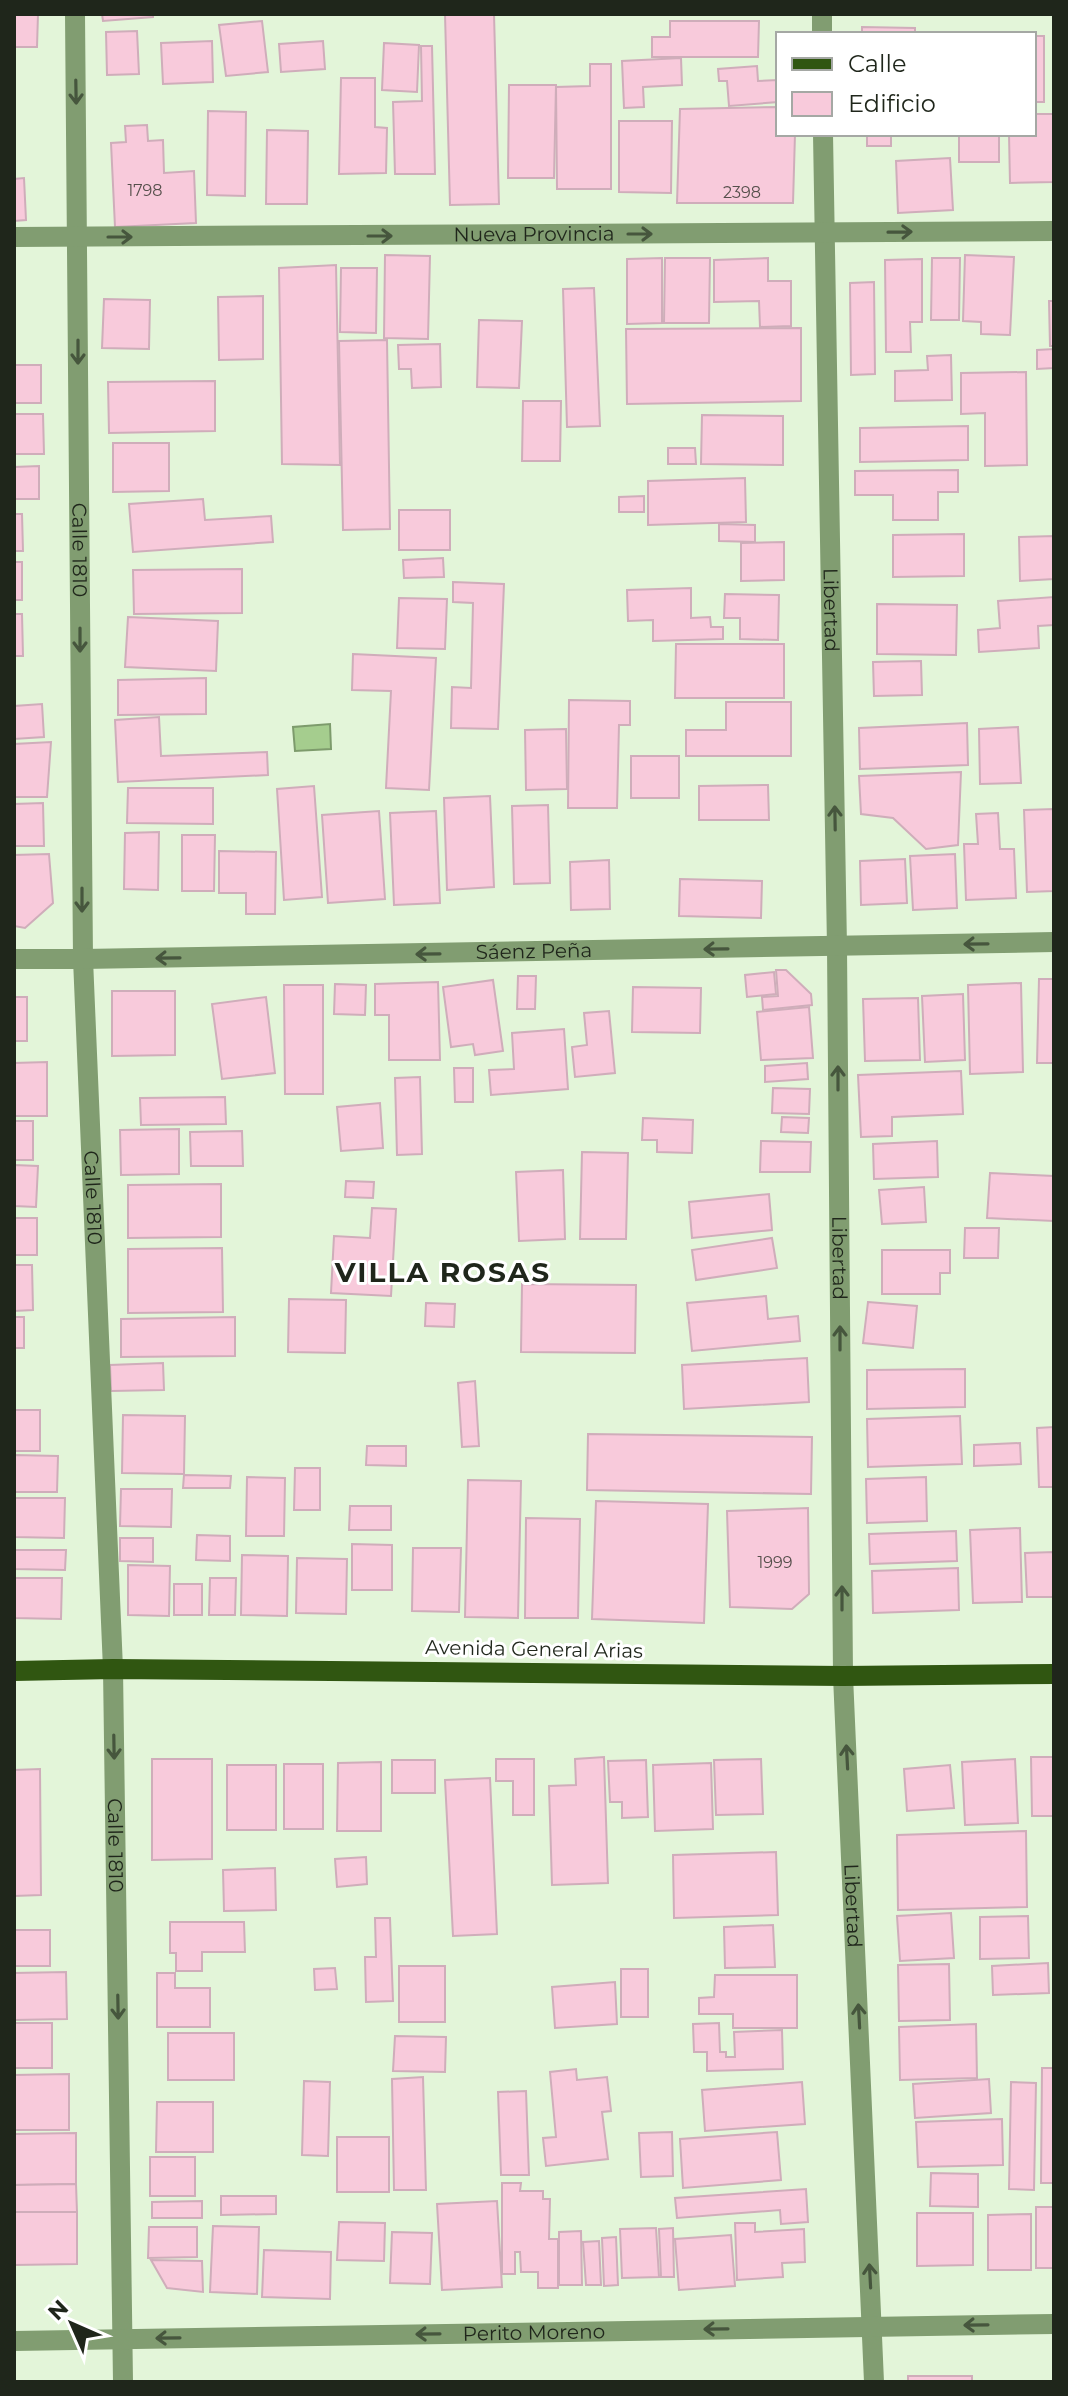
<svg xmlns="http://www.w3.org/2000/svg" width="1068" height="2396" font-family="Montserrat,sans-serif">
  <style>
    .water { fill: #a5cd8e; stroke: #7d9b6c; stroke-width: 2 }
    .building { fill: #f8cadb; stroke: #cfadba; stroke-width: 2 }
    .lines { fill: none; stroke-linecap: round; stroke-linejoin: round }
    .minor { stroke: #819d71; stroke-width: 20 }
    .major { stroke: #305611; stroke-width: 20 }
    .oneway { stroke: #46563d }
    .labels { text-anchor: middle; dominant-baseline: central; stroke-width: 6; stroke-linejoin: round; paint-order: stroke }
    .number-label { font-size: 16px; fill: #554f4b }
    .street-label { font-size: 20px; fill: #1f261b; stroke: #fff }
    .district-label { font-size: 28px; font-weight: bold; letter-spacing: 2px; fill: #1f261b; stroke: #fff }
  </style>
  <rect width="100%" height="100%" fill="#e3f5d9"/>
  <path class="water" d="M330,724L331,749L295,751L293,727Z"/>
  <g class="building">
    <path d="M14,14H38L37,47H14Z"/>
    <path d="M102,14H153V17L103,21Z"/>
    <path d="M445,14H494L499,204L450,205Z"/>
    <path d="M262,21L268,72L226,76L219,25Z"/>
    <path d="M670,21H759L758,57H652V37H670Z"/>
    <path d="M862,27L915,28V34H862Z"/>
    <path d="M137,31L139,74L107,75L106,32Z"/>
    <rect x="1034" y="36" width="10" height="66"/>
    <path d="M212,41L213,82L163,84L161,43Z"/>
    <path d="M323,41L325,69L281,72L279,44Z"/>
    <path d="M384,43L419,45L417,92L382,90Z"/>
    <path d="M421,46H432L435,174H395L393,102L422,101Z"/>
    <path d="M681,58L682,85L643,87L644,107L624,108L622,61Z"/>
    <path d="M590,64H611V189H557L556,87L590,86Z"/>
    <path d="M757,66L758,81L778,80V102L729,106L727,81H719L718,69Z"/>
    <path d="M341,78H375V127L387,128L386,173L339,174Z"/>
    <path d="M509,85H556L554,178H508Z"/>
    <path d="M778,107V134H795L793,203H677L680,109Z"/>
    <path d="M208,111L246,112L245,196L207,195Z"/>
    <path d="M1034,114H1054V182L1010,183L1009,134H1034Z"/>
    <path d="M619,121H672L671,193L619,192Z"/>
    <path d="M147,125L148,141L163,140L164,173L194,171L196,223L115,227L111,143L126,142L125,126Z"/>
    <path d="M267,130L308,131L307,204H266Z"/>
    <rect x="867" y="134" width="24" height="12"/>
    <rect x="959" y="134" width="40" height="28"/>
    <path d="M950,158L953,210L898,213L896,161Z"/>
    <path d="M24,178L26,220L14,221V179Z"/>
    <path d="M385,255L430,256L428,339L384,338Z"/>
    <path d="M965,255L1014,257L1010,335L981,334V322L963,321Z"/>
    <path d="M662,258V323L627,324V259Z"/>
    <path d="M665,258H710L709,323H664Z"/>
    <path d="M768,258V281H791V326L760,327L759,301L714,302V260Z"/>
    <path d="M932,258H960L959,320H931Z"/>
    <path d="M922,259V322H910L911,352H886L885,260Z"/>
    <path d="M336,265L340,465L282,464L279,268Z"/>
    <path d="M341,268H377L376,333L340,332Z"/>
    <path d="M874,282L875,374L851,375L850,283Z"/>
    <path d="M594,288L600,426L567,427L563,289Z"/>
    <path d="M263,296V359L219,360L218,297Z"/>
    <path d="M104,299L150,300L149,349L102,348Z"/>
    <path d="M1049,301H1054V346H1050Z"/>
    <path d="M479,320L522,321L519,388L477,387Z"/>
    <path d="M801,328V401L627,404L626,329Z"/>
    <path d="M387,340L390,529L343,530L339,341Z"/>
    <path d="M440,344L441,387L412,388L411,369H399L398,345Z"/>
    <path d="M1054,349V368L1037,369V350Z"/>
    <path d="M951,355L952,400L895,401V371L928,370L927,356Z"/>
    <rect x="14" y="365" width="27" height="38"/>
    <path d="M1026,372L1027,465L985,466V413L961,414V373Z"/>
    <path d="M215,381V431L109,433L108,382Z"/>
    <path d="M523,401H561L560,461H522Z"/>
    <path d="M14,414H43L44,454H14Z"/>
    <path d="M702,415L783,416V465L701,464Z"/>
    <path d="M968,426V460L860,462V428Z"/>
    <path d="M113,443H169V491L113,492Z"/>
    <path d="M668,448H695L696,464H668Z"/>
    <path d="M39,466V499H14V467Z"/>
    <path d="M958,470V492H938V520H893V495H855V471Z"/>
    <path d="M745,478L746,522L648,525V481Z"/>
    <path d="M644,496V512H619V497Z"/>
    <path d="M203,499L205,520L271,516L273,542L133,552L129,504Z"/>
    <rect x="399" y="510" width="51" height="40"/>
    <path d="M14,514H22L23,551H14Z"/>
    <path d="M719,524L755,525V542L719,541Z"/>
    <path d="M964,534V576L893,577V535Z"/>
    <path d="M1054,536V579L1020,581L1019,537Z"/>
    <path d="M784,542V580L741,581V543Z"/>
    <path d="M443,558L444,577L404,578L403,560Z"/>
    <rect x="14" y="562" width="8" height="38"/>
    <path d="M242,569V613L134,614L133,570Z"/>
    <path d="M453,582L504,584L498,729L451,728L452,687L471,688L473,603L453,602Z"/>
    <path d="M691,588V618L710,617L711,627H723V639L653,641V620L628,621L627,590Z"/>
    <path d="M725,594L779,595L778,640L740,639V618H724Z"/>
    <path d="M1054,597V625L1038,626L1039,648L979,652L978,630L1000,628L998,601Z"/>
    <path d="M399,598L447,599L445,649L397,648Z"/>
    <path d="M877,604L957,605L956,655L877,654Z"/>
    <path d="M14,614H22L23,656H14Z"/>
    <path d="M128,617L218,621L216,671L125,667Z"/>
    <path d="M676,644H784V698H675Z"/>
    <path d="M353,654L436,658L429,790L386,788L391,691L352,690Z"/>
    <path d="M921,661L922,695L874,696L873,662Z"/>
    <path d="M206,678V714L118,715V680Z"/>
    <path d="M569,700L630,701V725H619L617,808H568Z"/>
    <path d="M726,702H791V756H686V730H726Z"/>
    <path d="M42,704L44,737L14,739V706Z"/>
    <path d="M159,717L161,756L267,752L268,775L118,782L115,720Z"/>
    <path d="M967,723L968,765L860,769L859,728Z"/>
    <path d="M1018,727L1021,783L980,784L979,729Z"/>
    <path d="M566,729L567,789L526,790L525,730Z"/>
    <path d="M51,742L47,797H14V744Z"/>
    <rect x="631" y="756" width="48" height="42"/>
    <path d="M961,772L958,845L926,849L893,818L861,814L859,776Z"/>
    <path d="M768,785L769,820H699V786Z"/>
    <path d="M314,786L322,897L284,900L277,789Z"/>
    <path d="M128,788H213V824L127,823Z"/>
    <path d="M490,796L494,887L447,890L444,798Z"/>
    <path d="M43,803L44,846H14V804Z"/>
    <path d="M548,805L550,883L514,884L512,806Z"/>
    <path d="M1054,809V891L1027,892L1024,810Z"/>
    <path d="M379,811L385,899L328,903L322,815Z"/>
    <path d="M436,811L440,903L394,905L390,813Z"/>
    <path d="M998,813L1000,849H1014L1016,898L966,900L964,844H978L976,814Z"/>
    <path d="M159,832L158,890L124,889L125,833Z"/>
    <path d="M182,835H215L214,891H182Z"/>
    <path d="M219,851L276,852L275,914H246V893H219Z"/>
    <path d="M49,854L53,903L25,928L14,926V855Z"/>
    <path d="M955,854L957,908L913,910L910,856Z"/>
    <path d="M905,859L907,903L861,905L860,861Z"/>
    <path d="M609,860L610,909L571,910L570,862Z"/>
    <path d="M680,879L762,881L761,918L679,916Z"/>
    <path d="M776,970H786L811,994L812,1005L763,1010L762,997L778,996Z"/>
    <path d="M774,972L776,994L747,997L745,975Z"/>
    <path d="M518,976H536L535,1009H517Z"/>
    <path d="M1039,979H1054V1063H1037Z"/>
    <path d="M493,980L503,1051L475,1055L473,1044L451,1047L443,987Z"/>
    <path d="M438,982L440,1060H389V1015H375V984Z"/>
    <path d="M1021,983L1023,1072L970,1074L968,985Z"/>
    <path d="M335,984L366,985L365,1015L334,1014Z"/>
    <path d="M284,985H323V1094H285Z"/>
    <path d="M633,987L701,988L700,1033L632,1032Z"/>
    <path d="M112,991H175V1055L112,1056Z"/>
    <path d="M963,994L965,1060L925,1062L922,996Z"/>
    <rect x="14" y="997" width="13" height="44"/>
    <path d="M266,997L275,1073L222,1079L212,1004Z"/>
    <path d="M918,998L920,1060L865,1061L863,999Z"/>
    <path d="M809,1007L813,1058L761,1060L757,1012Z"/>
    <path d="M609,1011L615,1073L575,1077L572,1047L587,1045L584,1013Z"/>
    <path d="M564,1029L568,1089L491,1095L489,1070L514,1069L512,1033Z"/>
    <path d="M47,1062V1116H14V1063Z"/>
    <path d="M807,1063L808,1079L765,1082V1066Z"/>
    <path d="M454,1068H473V1102H455Z"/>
    <path d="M961,1071L963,1114L892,1117V1136L861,1137L858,1075Z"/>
    <path d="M420,1077L422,1154L397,1155L395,1078Z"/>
    <path d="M773,1088L810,1089L809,1114L772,1113Z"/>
    <path d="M225,1097L226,1124L141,1125L140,1098Z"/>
    <path d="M380,1103L383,1148L341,1151L337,1107Z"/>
    <path d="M782,1117L809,1118L808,1133L781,1132Z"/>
    <path d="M643,1118L693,1120L692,1153L657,1152V1140H642Z"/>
    <rect x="14" y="1121" width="19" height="39"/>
    <path d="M179,1129V1174L121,1175L120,1130Z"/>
    <path d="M242,1131L243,1166H191L190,1132Z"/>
    <path d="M761,1141L811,1142L810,1172H760Z"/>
    <path d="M937,1141L938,1177L874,1179L873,1144Z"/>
    <path d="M582,1152L628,1153L626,1239H580Z"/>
    <path d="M14,1165L38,1166L36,1207L14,1206Z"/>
    <path d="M563,1170L565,1239L519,1241L516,1172Z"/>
    <path d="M990,1173L1054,1176V1221L987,1218Z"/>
    <path d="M346,1181L374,1182L373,1198L345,1197Z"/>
    <path d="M221,1184V1237L128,1238V1185Z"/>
    <path d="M924,1187L926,1222L882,1224L879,1190Z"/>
    <path d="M769,1194L772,1230L692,1238L689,1202Z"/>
    <path d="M372,1208L396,1209L391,1296L331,1293L334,1236L370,1238Z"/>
    <rect x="14" y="1218" width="23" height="37"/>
    <path d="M965,1228H999L998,1258H964Z"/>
    <path d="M772,1238L777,1268L696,1280L692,1250Z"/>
    <path d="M222,1248L223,1312L128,1313V1249Z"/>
    <path d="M882,1250H950V1273H940V1294H882Z"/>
    <path d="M14,1265H32L33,1310L14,1311Z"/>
    <path d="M522,1284L636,1285L635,1353L521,1352Z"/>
    <path d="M766,1296L768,1319L798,1316L800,1341L692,1351L687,1303Z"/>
    <path d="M289,1299L346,1300L345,1353L288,1352Z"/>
    <path d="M868,1302L917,1306L913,1348L863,1343Z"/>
    <path d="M426,1303L455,1304L454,1327L425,1326Z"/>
    <rect x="14" y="1317" width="10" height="31"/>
    <path d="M235,1317V1356L121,1357V1319Z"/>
    <path d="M807,1358L809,1402L684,1409L682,1365Z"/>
    <path d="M163,1363L164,1390L111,1391L110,1365Z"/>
    <path d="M965,1369V1407L867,1409V1370Z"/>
    <path d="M475,1381L479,1446L462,1447L458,1383Z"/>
    <rect x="14" y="1410" width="26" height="41"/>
    <path d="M123,1415L185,1416L184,1474L122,1473Z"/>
    <path d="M960,1416L962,1464L868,1467L867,1419Z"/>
    <path d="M1054,1427V1487H1039L1037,1428Z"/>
    <path d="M588,1434L812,1437L811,1494L587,1490Z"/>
    <path d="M1020,1443L1021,1464L974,1466V1445Z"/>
    <path d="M367,1446H406V1466L366,1465Z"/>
    <path d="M14,1455L58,1456L57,1492H14Z"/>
    <path d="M295,1468H320V1510H294Z"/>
    <path d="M184,1475L231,1476L230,1488H183Z"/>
    <path d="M247,1477L285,1478L284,1536H246Z"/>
    <path d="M926,1477L927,1521L867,1523L866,1479Z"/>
    <path d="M468,1480L521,1481L518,1618L465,1617Z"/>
    <path d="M121,1489H172L171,1527L120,1526Z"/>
    <path d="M14,1498H65L64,1538L14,1537Z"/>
    <path d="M596,1501L708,1504L704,1623L592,1619Z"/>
    <path d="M350,1506H391V1530H349Z"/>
    <path d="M808,1508L809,1594L792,1609L730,1607L727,1511Z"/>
    <path d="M526,1518L580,1519L578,1618H525Z"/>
    <path d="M1020,1528L1022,1602L973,1603L970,1530Z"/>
    <path d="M956,1531L957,1561L870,1564L869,1534Z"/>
    <path d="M197,1535L230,1536V1561L196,1560Z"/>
    <path d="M120,1538H153V1562L120,1561Z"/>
    <path d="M352,1544L392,1545V1590H352Z"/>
    <path d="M413,1548H461L459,1612L412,1611Z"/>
    <path d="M14,1550H66L65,1570L14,1569Z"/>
    <path d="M1054,1552V1597H1027L1025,1553Z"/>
    <path d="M242,1555L288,1556L287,1616L241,1615Z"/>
    <path d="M297,1558L347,1559L346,1614L296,1613Z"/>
    <path d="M128,1565L170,1566L169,1616L128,1615Z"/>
    <path d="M958,1568L959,1610L873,1613L872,1571Z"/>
    <path d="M14,1578H62L61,1619L14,1618Z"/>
    <path d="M210,1578H236L235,1615H209Z"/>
    <rect x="174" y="1584" width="28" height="31"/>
    <path d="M604,1757L608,1883L552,1885L549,1786L576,1785L575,1759Z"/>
    <path d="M1031,1757H1054V1816H1032Z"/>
    <path d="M152,1759H212V1859L152,1860Z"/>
    <path d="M496,1759H534V1815H513V1781H496Z"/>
    <path d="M761,1759L763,1814L716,1815L714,1760Z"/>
    <path d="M1015,1759L1018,1823L965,1825L962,1762Z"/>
    <rect x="392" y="1760" width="43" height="33"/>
    <path d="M646,1760L648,1817L622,1818V1802H610L608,1761Z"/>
    <path d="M381,1762V1831H337L338,1763Z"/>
    <path d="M711,1763L713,1829L655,1831L653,1765Z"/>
    <rect x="284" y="1764" width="39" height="65"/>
    <rect x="227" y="1765" width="49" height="65"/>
    <path d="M950,1765L954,1808L907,1811L904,1769Z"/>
    <path d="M40,1769L41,1895L14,1896V1770Z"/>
    <path d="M490,1778L497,1934L453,1936L445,1780Z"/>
    <path d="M1026,1831L1027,1907L898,1910L897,1835Z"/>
    <path d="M776,1852L778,1915L674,1918L673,1855Z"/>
    <path d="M366,1857L367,1884L337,1887L335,1859Z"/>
    <path d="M275,1868L276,1910L224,1911L223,1870Z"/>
    <path d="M951,1913L954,1958L900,1961L897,1916Z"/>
    <path d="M1028,1916L1029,1958L980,1959V1917Z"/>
    <path d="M375,1918H390L393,2001L366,2002L365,1957H376Z"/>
    <path d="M170,1922H244L245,1952H202V1971H176V1953H170Z"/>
    <path d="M773,1925L775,1967L725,1968L724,1927Z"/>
    <rect x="14" y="1930" width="36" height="36"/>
    <path d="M1048,1963L1049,1993L993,1995L992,1966Z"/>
    <path d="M949,1964L950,2020L899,2021L898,1965Z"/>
    <rect x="399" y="1966" width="46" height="56"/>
    <path d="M335,1968L337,1989L315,1990L314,1969Z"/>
    <rect x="621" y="1969" width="27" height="48"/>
    <path d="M66,1972L67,2019L14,2020V1973Z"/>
    <path d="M157,1973H175V1988H210V2027H157Z"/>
    <path d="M715,1975H797V2028H733V2014H699V1998L714,1997Z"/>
    <path d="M615,1982L617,2024L555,2028L552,1987Z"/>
    <rect x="14" y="2023" width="38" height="45"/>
    <path d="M719,2023L720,2052H726V2057H735L734,2032L782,2030L783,2069L707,2071V2052H694L693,2024Z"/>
    <path d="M976,2024L977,2078L900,2080L899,2027Z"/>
    <rect x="168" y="2033" width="66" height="47"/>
    <path d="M395,2036L446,2037L445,2072L393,2071Z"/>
    <path d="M1042,2068H1054V2183H1041Z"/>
    <path d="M576,2069L577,2080L607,2077L611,2111L602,2112L608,2159L546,2166L543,2138L556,2137L550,2072Z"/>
    <path d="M69,2074V2130H14V2075Z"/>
    <path d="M423,2077L426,2190H394L392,2079Z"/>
    <path d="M989,2079L991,2113L915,2118L913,2084Z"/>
    <path d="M304,2081L330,2082L328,2156L302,2155Z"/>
    <path d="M802,2082L805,2124L705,2131L702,2090Z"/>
    <path d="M1011,2082L1036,2083L1034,2190L1009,2189Z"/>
    <path d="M526,2091L529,2175H501L498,2092Z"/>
    <path d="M157,2102H213V2152H156Z"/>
    <path d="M1002,2119L1003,2165L918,2167L916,2122Z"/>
    <path d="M672,2132L673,2176L641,2177L639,2133Z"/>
    <path d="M777,2132L781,2180L683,2188L680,2139Z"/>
    <path d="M76,2133V2184L14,2185V2134Z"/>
    <rect x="337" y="2137" width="52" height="55"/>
    <rect x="150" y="2157" width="45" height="39"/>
    <path d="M931,2173L978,2174V2207L930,2206Z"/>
    <path d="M502,2183H521L520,2191H543V2199H550L549,2239H558V2288H538V2272H521L520,2252H515V2274H502Z"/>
    <path d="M76,2184L77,2212H14V2185Z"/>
    <path d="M806,2189L808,2222L781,2224L780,2210L677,2218L675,2198Z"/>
    <path d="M221,2196H276V2214L221,2215Z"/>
    <path d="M202,2201V2218H152V2202Z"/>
    <path d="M497,2201L502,2287L442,2290L437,2204Z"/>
    <rect x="1036" y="2207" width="18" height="61"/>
    <path d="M14,2212H77V2264L14,2265Z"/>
    <path d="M917,2213H973V2265L917,2266Z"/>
    <path d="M1031,2214V2270H988V2215Z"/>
    <path d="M339,2222L385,2223L384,2261L337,2260Z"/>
    <path d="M735,2223H755V2232L804,2229L805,2262L782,2263L783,2277L737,2280Z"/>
    <path d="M213,2226L259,2227L257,2294L210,2292Z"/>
    <path d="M149,2227H197V2257L148,2258Z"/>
    <path d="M656,2228L659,2277L622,2278L620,2229Z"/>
    <path d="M673,2228L674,2277H661L659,2229Z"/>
    <path d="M581,2231L582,2285H559V2232Z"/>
    <path d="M392,2232L432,2233L430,2284L390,2283Z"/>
    <path d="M731,2235L735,2286L679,2290L675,2239Z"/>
    <path d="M616,2237L618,2285L604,2286L602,2238Z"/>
    <path d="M599,2241L601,2285H586L583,2242Z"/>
    <path d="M264,2250L331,2252L330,2299L262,2297Z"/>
    <path d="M151,2260L202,2261L203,2292L167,2288Z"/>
    <rect x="908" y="2376" width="64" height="6"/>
  </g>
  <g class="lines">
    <g class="minor">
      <path id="s1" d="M75,14L83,959L113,1669L123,2382"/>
      <path d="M822,14V34"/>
      <path id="s2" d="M823,134L837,947L843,1676L874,2382"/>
      <path id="s3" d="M14,237L1054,231"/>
      <path id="s4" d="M14,959H83L1054,942"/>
      <path id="s5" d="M14,2341L1054,2324"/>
    </g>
    <path class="major" d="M14,1671L113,1669L843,1676L1054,1674"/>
  </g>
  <defs><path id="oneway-shaft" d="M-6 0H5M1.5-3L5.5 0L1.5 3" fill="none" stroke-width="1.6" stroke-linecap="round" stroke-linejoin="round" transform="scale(2)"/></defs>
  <g class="oneway">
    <use href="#oneway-shaft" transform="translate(76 92) rotate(89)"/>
    <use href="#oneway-shaft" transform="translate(900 232) rotate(-1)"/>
    <use href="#oneway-shaft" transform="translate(640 234)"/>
    <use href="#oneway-shaft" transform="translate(380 236)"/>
    <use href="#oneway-shaft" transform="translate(120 237)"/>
    <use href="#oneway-shaft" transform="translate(78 352) rotate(90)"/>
    <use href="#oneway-shaft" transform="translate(80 640) rotate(90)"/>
    <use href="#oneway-shaft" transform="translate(835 818) rotate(-91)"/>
    <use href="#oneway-shaft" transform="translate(82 900) rotate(90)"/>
    <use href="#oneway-shaft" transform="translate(976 944) rotate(179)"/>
    <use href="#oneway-shaft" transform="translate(716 949) rotate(179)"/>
    <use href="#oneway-shaft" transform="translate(428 954) rotate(179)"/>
    <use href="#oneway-shaft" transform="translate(168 958) rotate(179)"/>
    <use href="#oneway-shaft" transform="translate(838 1078) rotate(-90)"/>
    <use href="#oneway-shaft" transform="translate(840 1338) rotate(-90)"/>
    <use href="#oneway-shaft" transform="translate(842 1598) rotate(-90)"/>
    <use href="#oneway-shaft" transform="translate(114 1747) rotate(89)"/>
    <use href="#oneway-shaft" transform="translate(847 1757) rotate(-93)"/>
    <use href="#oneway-shaft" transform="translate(118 2007) rotate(89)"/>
    <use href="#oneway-shaft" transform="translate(859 2016) rotate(-93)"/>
    <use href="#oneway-shaft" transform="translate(870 2276) rotate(-93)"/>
    <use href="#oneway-shaft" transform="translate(976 2325) rotate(179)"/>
    <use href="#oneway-shaft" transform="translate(716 2329) rotate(179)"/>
    <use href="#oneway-shaft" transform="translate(428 2334) rotate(179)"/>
    <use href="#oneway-shaft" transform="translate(168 2338) rotate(179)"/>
  </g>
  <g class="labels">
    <g class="number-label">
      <text x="145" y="190">1798</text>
      <text x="742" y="192">2398</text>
      <text x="775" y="1562">1999</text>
    </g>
    <g class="street-label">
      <text stroke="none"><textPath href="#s3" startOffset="520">Nueva Provincia</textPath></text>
      <text stroke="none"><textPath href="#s1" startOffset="536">Calle 1810</textPath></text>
      <text stroke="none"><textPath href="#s2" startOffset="476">Libertad</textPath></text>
      <text stroke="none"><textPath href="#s4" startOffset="520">Sáenz Peña</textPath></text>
      <text stroke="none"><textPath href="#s1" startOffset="1184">Calle 1810</textPath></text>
      <text stroke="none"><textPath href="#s2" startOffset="1124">Libertad</textPath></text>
      <text transform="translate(534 1649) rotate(1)">Avenida General Arias</text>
      <text stroke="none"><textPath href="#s1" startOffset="1832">Calle 1810</textPath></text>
      <text stroke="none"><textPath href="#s2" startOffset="1772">Libertad</textPath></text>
      <text stroke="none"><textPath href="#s5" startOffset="520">Perito Moreno</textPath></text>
    </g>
    <g class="district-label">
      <text x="443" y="1272">VILLA ROSAS</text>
    </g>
  </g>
  <rect width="1068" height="2396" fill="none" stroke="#1f261b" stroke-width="32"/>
  <rect x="776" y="32" width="260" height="104" fill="#ffffff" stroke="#a5a8a4" stroke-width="2"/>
  <rect x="792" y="58" width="40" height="12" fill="#305611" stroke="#a5a8a4" stroke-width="2"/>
  <text x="848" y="72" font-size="24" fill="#1f261b">Calle</text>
  <rect x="792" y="92" width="40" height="24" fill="#f8cadb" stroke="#a5a8a4" stroke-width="2"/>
  <text x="848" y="112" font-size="24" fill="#1f261b">Edificio</text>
  <g transform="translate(72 2324) rotate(315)" stroke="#ffffff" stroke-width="6" paint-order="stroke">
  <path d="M0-6L14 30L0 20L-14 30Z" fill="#1f261b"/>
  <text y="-12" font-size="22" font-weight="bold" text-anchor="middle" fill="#1f261b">N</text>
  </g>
</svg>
